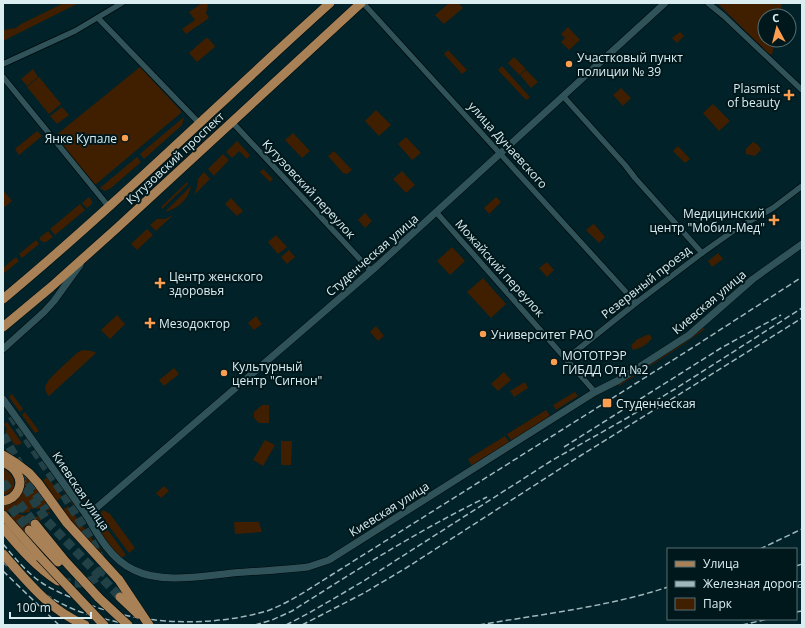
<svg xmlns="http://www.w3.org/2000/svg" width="805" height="628" font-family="'Open Sans',sans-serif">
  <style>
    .green { fill: #401f00 }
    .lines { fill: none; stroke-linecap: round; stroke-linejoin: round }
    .primary-tunnel { stroke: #214146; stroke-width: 9; stroke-dasharray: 9 4.5; stroke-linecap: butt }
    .minor-casing { stroke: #000a0d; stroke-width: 7 }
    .tertiary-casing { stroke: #000a0d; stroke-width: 8 }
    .primary-casing { stroke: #000a0d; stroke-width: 10 }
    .minor { stroke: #2f5359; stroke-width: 5.5 }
    .tertiary { stroke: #2f5359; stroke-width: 7 }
    .primary { stroke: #a98156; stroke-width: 9 }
    .rail { stroke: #a0b8bc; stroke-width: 1.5; stroke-dasharray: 6 3; stroke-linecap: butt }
    .primary-bridge-casing { stroke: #000a0d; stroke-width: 10; stroke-linecap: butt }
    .primary-bridge { stroke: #a98156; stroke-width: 9 }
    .poi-dot { fill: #fb9e50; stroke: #00181c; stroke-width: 1.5 }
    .labels { text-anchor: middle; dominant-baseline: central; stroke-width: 4; stroke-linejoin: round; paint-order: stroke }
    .poi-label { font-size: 12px; fill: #daeef2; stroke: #00181c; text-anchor: start }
    .street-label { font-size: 12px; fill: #daeef2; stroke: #00181c }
  </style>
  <rect width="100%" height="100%" fill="#002228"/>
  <g class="green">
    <path d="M64,3H79L3,41V30L16,28L21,24Z"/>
    <path d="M202,3H206L208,5L206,13L209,18L186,34L182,29L195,20L189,12Z"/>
    <path d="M449,3H458L463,8L444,24L435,15Z"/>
    <path d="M717,3H782L780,16H765V40H775L772,55L769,54Z"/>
    <path d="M568,27L580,40L569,50L561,42L565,38L561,34Z"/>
    <path d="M680,32L684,36L677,43L672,38Z"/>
    <path d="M206,38L209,39L214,45L215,47L197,62L189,53Z"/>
    <path d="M448,50L467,70L462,74L444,54Z"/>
    <path d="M514,57L526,69L519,75L508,63Z"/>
    <path d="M502,66L530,97L526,100L498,70Z"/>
    <path d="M140,67L182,112L95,185L55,136Z"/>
    <path d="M33,69L38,77L27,86L21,79Z"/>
    <path d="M526,70L538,82L531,88L520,75Z"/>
    <path d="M39,77L61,104L49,114L27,87Z"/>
    <path d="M621,88L631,98L623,106L613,95Z"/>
    <path d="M713,104L730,121L719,131L703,113Z"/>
    <path d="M62,107L69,115L57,124L50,116Z"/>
    <path d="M376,110L391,125L379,136L365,121Z"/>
    <path d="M184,117L182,125L144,159L140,154Z"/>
    <path d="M37,131L42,136L19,155L15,149Z"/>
    <path d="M293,133L310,151L302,158L285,140Z"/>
    <path d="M406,137L421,153L412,160L398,144Z"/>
    <path d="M237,141L250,155L247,159L239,151L232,158L226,152Z"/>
    <path d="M753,142L758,145L761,150L755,156L746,154V149Z"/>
    <path d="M678,146L690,159L685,163L673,151Z"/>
    <path d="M334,151L352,170L347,174L343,173L328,156Z"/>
    <path d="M223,154L229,160L214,176L208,169Z"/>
    <path d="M137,157L141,162L111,188L105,191L100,188Z"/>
    <path d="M263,169L273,179L270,182L260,172Z"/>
    <path d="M402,171L415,185L406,193L393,179Z"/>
    <path d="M204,172L210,179L194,195L197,187L198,179Z"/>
    <path d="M187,182L188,184L162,209L161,207Z"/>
    <path d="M191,186C189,199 177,209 165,212Z"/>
    <path d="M3,190L12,201L5,207L3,204Z"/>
    <path d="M89,197L92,201V204L87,208L82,203Z"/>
    <path d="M496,197L501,202L489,214L484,208Z"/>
    <path d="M231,198L243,211L237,216L225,204Z"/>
    <path d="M80,204L85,210L55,235L50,229Z"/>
    <path d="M365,213L372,221L365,228L358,220Z"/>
    <path d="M173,215L156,231L150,225L157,219H165Z"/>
    <path d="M594,224L605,237L599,243L586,230L592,225Z"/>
    <path d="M147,229L153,235L137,250L131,244Z"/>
    <path d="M48,231L53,237L46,242H42L39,238Z"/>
    <path d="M276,235L287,247L278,254L268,242Z"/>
    <path d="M36,240L39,244L22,258L19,254Z"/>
    <path d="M452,247L465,261L450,275L437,261Z"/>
    <path d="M289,250L295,257L287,264L281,257Z"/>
    <path d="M718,253L723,259L712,267L708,261Z"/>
    <path d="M16,257L19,261L4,273L3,268Z"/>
    <path d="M547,262L554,270L547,277L539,268Z"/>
    <path d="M483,278L506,304L491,318L467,292Z"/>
    <path d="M117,315L125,324L110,339L101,330Z"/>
    <path d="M256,316L262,324L254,330L248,323Z"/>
    <path d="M376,326L384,336L378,341L370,332Z"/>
    <path d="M703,328L705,329L684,344L619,386L618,384L683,343Z"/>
    <path d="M649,334L652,338C647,345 641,348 633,350L631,346L636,340Z"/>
    <path d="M83,350L92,351L96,353L49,396C46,393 44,389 46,385C49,377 71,359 78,352Z"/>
    <path d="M174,368L179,374L164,386L159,380Z"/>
    <path d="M504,372L511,380L498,391L491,384Z"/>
    <path d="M525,382L528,388L514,397L510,391Z"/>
    <path d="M575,392L578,396L556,410L553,405Z"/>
    <path d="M12,394L23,409L20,412L9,397Z"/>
    <path d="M262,405H269V423H259L254,418V412Z"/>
    <path d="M546,410L551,417L512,442L507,434Z"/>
    <path d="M25,412L39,431L35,433L22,415Z"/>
    <path d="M7,422L22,443L19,445H15L5,432L7,429L4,424Z"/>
    <path d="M505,436L510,443L472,466L468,459Z"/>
    <path d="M265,440L275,445L263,466L253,460Z"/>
    <path d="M281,441H292L291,465H281Z"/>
    <path d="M55,451L67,468L63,471L52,456Z"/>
    <path d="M42,459L77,509L76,510Z"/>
    <path d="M3,468C12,474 18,481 12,492L5,495L3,493Z"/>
    <path d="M25,474L33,481L52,508L50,510L40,511V508L36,509V507H33V509H30V512L23,513L12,508L6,514L3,511V505H6L23,476Z"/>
    <path d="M48,477L62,497L57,501L43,480Z"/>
    <path d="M76,481L88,498L84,501L72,484Z"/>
    <path d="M164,486L169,491L161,498L156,493Z"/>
    <path d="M68,506L102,552V553L67,516L63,510Z"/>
    <path d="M103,510L110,514L135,548L129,553L100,514Z"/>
    <path d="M49,512L50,513L23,534L9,517L15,513L22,515L34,516V518L40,515V514Z"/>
    <path d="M102,522L126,555L121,558L114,552L96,526Z"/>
    <path d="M234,522H259L262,532L235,534Z"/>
  </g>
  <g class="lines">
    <g class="primary-tunnel">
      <path d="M12,416C26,439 105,550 102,569C99,585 71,585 59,581"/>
      <path d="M3,435L33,489L46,510"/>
      <path d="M18,476L47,521L120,597"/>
      <path d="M3,482L35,524"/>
      <path d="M3,497L29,530"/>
    </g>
    <g class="minor-casing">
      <g id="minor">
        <path d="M363,3L636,303"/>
        <path d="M708,3L724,16L802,90"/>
        <path d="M98,18L199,123"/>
        <path d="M3,64L75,31L122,3"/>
        <path d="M3,77L109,207"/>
        <path d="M563,96L625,165L635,178L702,253"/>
        <path d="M232,122L371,271"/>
        <path d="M436,212L595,392"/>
        <path d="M566,359L636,303L702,253L736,229L773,208L802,186"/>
      </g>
    </g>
    <g class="tertiary-casing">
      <g id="tertiary">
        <path d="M3,349L44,312L54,301L80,265"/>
        <path d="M3,399L87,516C98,536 112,560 134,570C162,584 202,576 233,573C258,571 283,570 308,567L329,560L595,392L619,380L689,335L753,279L802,244"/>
        <path d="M87,516L377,266L665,3"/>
      </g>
    </g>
    <g class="primary-casing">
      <g id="primary">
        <path d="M3,299C116,205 221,101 330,3"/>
        <path d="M3,327L51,287L117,228L361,3"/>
        <path d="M3,455L16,463L29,473L38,483L67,523L119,580"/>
        <path d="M3,462C8,465 13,467 16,472C25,484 17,499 3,501"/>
        <path d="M3,515L40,557"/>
        <path d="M35,524L65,561L99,598"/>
        <path d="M3,528C20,548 36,567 58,581"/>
        <path d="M29,530L58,562"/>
      </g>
    </g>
    <use href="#minor" class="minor"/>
    <use href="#tertiary" class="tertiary"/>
    <use href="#primary" class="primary"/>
    <g class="rail">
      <path d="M564,447L721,348L781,315"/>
      <path d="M3,544C15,558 26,572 42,583C53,590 67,596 80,601C137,625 208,628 267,611C291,602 312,587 333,574L692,348L802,277"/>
      <path d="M760,549L802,529"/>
      <path d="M3,562C21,580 54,602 78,611C95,617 113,621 131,625"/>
      <path d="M796,566L802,564"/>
      <path d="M3,571L59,625"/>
      <path d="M796,612L802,611"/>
      <path d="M255,625L272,620L292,611C355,571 419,530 487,497"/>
      <path d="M286,625L309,613L362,582L551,461L627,418L675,389L802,308"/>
      <path d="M302,625L364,593L406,568L580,456L802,318"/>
      <path d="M479,625C542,614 607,607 668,587"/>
      <path d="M742,625L768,619"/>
    </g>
    <g class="primary-bridge-casing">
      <g id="primary-bridge">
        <path d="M3,554C27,581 50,611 85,625"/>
        <path d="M40,557L104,625"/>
        <path d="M119,580L149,625"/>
        <path d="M120,597L138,614"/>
        <path d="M99,598L128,625"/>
      </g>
    </g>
    <use href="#primary-bridge" class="primary-bridge"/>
  </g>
  <g class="poi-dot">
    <circle cx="569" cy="64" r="4"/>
    <path d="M787 89h4v4h4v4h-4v4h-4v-4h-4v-4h4z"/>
    <circle cx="125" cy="138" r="4"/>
    <path d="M772 214h4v4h4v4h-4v4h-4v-4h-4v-4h4z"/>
    <path d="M158 277h4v4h4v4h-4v4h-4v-4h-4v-4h4z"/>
    <path d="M148 317h4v4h4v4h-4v4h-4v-4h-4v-4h4z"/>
    <circle cx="483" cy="334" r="4"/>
    <circle cx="554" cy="362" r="4"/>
    <circle cx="224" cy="373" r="4"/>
    <rect x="602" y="398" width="10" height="10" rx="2"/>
  </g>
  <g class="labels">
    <g class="poi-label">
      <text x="577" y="57">Участковый пункт<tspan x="577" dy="14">полиции № 39</tspan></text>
      <text x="780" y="88" text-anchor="end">Plasmist<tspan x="780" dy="14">of beauty</tspan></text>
      <text x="117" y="138" text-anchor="end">Янке Купале</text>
      <text x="765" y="213" text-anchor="end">Медицинский<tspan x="765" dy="14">центр "Мобил-Мед"</tspan></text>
      <text x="169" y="276">Центр женского<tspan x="169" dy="14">здоровья</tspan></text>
      <text x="159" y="323">Мезодоктор</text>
      <text x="491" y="334">Университет РАО</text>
      <text x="562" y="355">МОТОТРЭР<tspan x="562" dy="14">ГИБДД Отд №2</tspan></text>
      <text x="232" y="366">Культурный<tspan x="232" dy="14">центр "Сигнон"</tspan></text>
      <text x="616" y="403">Студенческая</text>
    </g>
    <g class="street-label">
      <text transform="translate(508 145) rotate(48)">улица Дунаевского</text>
      <text transform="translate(175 158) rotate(-43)">Кутузовский проспект</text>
      <text transform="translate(309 189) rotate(47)">Кутузовский переулок</text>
      <text transform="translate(372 255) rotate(-41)">Студенческая улица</text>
      <text transform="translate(500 268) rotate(48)">Можайский переулок</text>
      <text transform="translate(646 282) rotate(-38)">Резервный проезд</text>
      <text transform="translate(709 302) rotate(-40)">Киевская улица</text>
      <text transform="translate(81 491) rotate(56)">Киевская улица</text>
      <text transform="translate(389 509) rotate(-32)">Киевская улица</text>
    </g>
  </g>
  <rect width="805" height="628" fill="none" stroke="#daeef2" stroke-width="8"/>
  <rect x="667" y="548" width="130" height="72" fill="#00181c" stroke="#576e72"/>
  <rect x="675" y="561" width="20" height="6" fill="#a98156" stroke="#576e72"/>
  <text x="703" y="568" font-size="12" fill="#daeef2">Улица</text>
  <rect x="675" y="581" width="20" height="6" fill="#a0b8bc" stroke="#576e72"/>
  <text x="703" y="588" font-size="12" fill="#daeef2">Железная дорога</text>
  <rect x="675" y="598" width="20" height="12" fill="#401f00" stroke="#576e72"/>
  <text x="703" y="608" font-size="12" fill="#daeef2">Парк</text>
  <g transform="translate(777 28) rotate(353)"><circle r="19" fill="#00181c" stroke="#576e72"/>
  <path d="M0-3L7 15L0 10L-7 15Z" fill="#fb9e50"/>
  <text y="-6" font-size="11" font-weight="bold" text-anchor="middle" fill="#daeef2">С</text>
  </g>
  <path d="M10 612v6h81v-6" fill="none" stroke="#daeef2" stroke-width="2"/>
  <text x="16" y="612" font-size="12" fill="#daeef2" stroke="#00181c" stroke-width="3" paint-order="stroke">100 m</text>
</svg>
